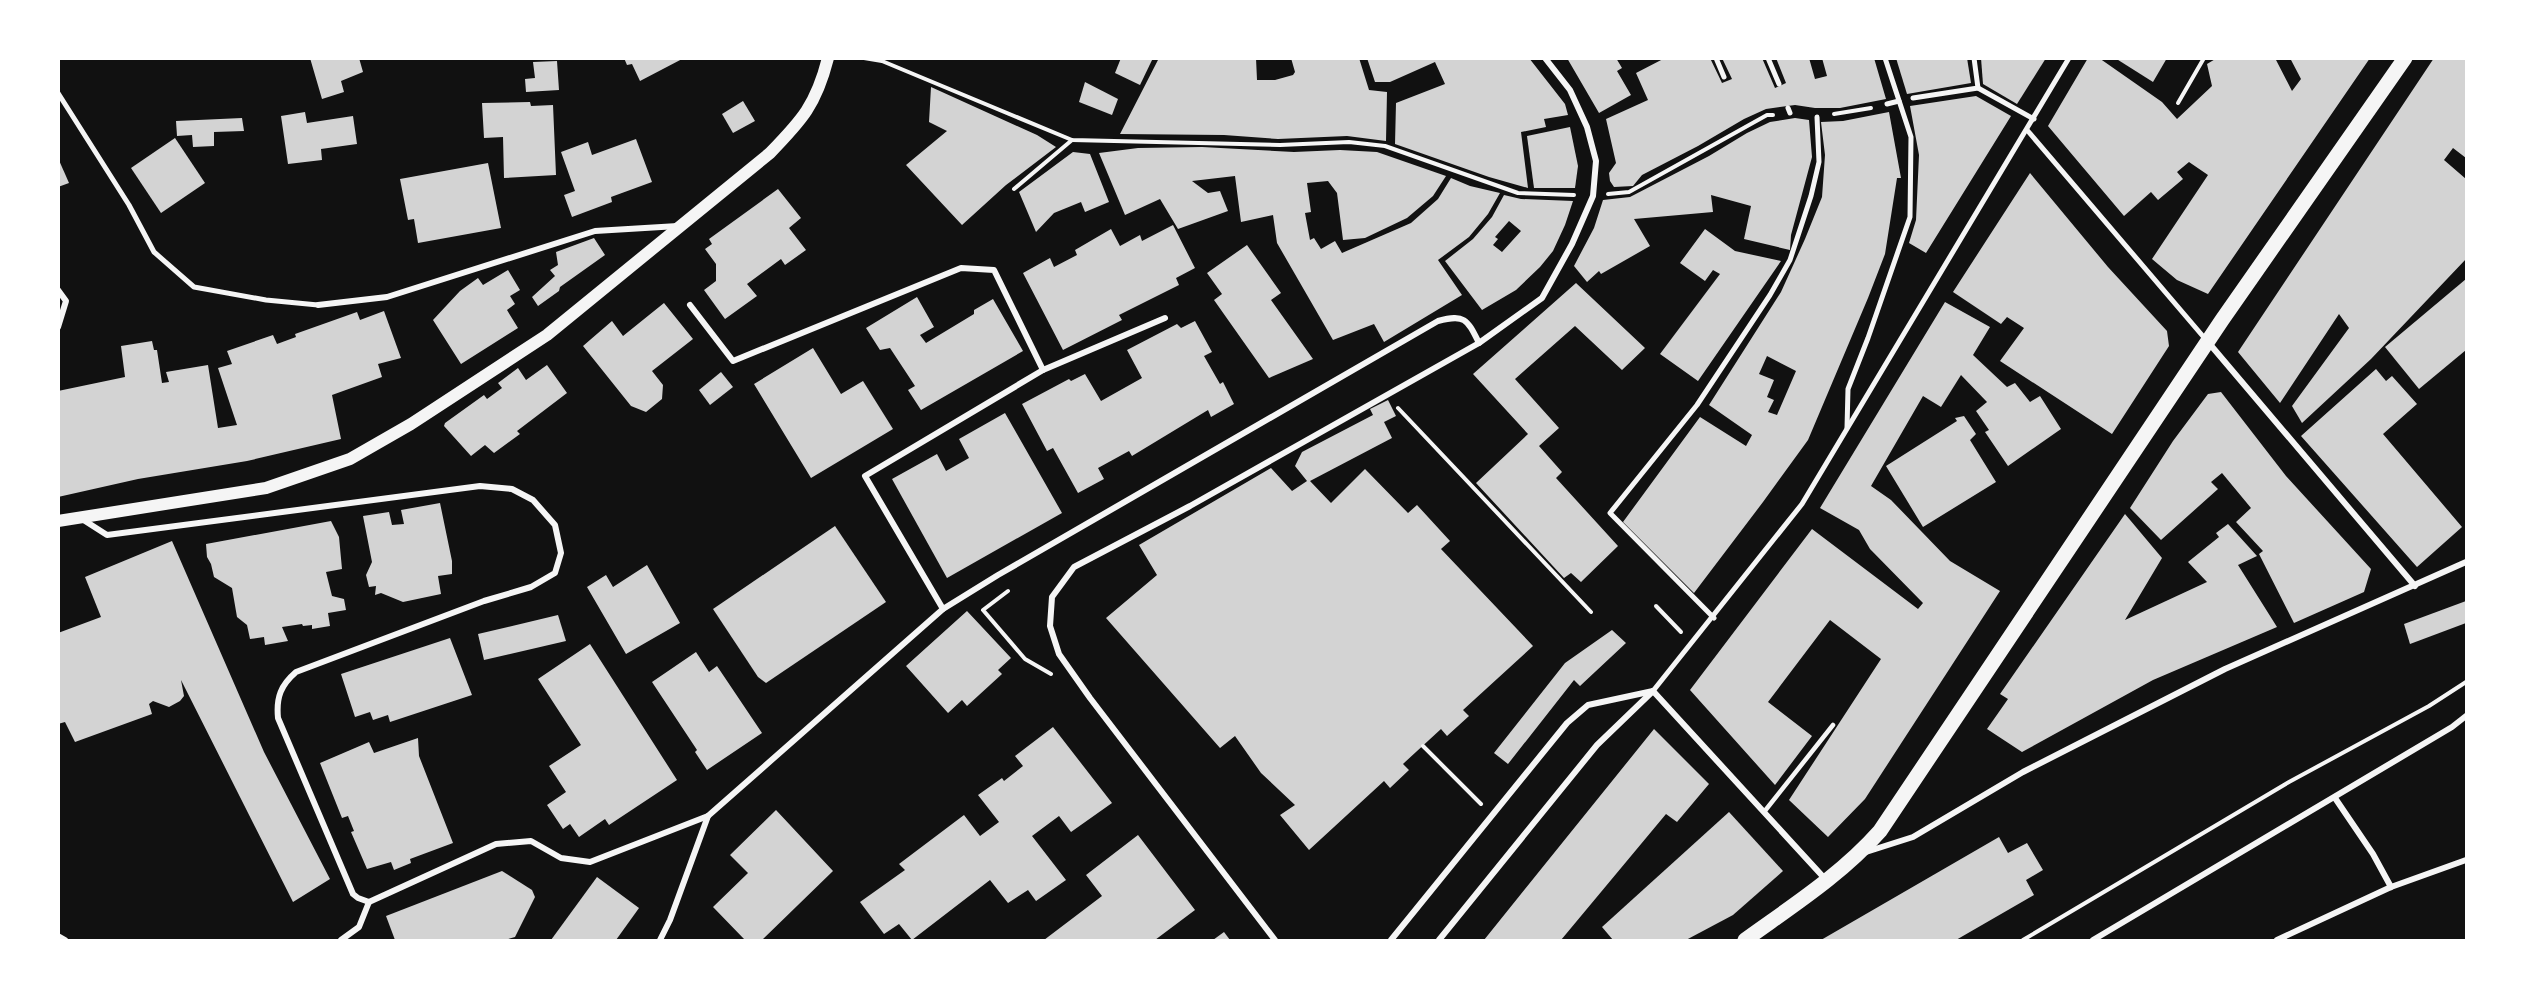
<svg xmlns="http://www.w3.org/2000/svg" width="2525" height="999" font-family="Karla,sans-serif">
  <style>
    .building { fill: #d3d3d3; fill-rule: evenodd }
    .lines { fill: none; stroke-linecap: round; stroke-linejoin: round }
    .path { stroke: #f5f5f5; stroke-width: 4 }
    .service { stroke: #f5f5f5; stroke-width: 4.5 }
    .pedestrian { stroke: #f5f5f5; stroke-width: 5 }
    .minor { stroke: #f5f5f5; stroke-width: 6 }
    .secondary { stroke: #f5f5f5; stroke-width: 12 }
    .primary { stroke: #f5f5f5; stroke-width: 15 }
  </style>
  <rect width="100%" height="100%" fill="#111"/>
  <g class="building">
    <path d="M310,58H359L363,72L341,81L344,92L322,99Z"/>
    <path d="M624,58H684L640,81L632,64L627,65Z"/>
    <path d="M1121,58H1153L1140,85L1115,73Z"/>
    <path d="M1159,58H1256L1257,80H1275L1293,75L1295,72L1291,58H1359L1369,90L1387,92L1386,141L1347,136L1278,139L1224,135L1120,134Z"/>
    <path d="M1367,58H1529L1565,104L1568,115L1544,119L1546,127L1521,132L1528,188L1489,177L1395,144L1396,103L1445,84L1435,62L1390,82H1375Z"/>
    <path d="M1567,58H1616L1622,68L1617,71L1631,95L1599,113Z"/>
    <path d="M1665,58H1710L1722,83L1732,79L1722,58H1762L1775,88L1786,83L1776,58H1809L1815,79L1827,76L1822,58H1874L1886,99L1840,108H1815L1795,105L1766,109L1744,119L1698,146L1642,175L1633,186L1614,187L1610,181L1609,173L1616,163L1606,119L1648,100L1636,73Z"/>
    <path d="M1896,58H1967L1971,83L1907,94Z"/>
    <path d="M1981,58H2046L2017,104L1983,84Z"/>
    <path d="M2088,58H2099L2162,102L2177,119L2212,86L2207,64L2217,58H2275L2292,91L2301,79L2290,58H2370L2208,294L2177,280L2152,259L2208,175L2189,162L2177,172L2183,179L2158,200L2151,192L2124,216L2048,126Z"/>
    <path d="M2115,58H2167L2153,82Z"/>
    <path d="M2434,58H2466V158L2453,148L2444,160L2466,179V259L2371,359L2302,423L2292,406L2349,328L2339,314L2280,403L2238,352Z"/>
    <path d="M557,61L559,90L526,92L525,79L535,78L533,62Z"/>
    <path d="M1085,82L1118,99L1112,115L1079,102Z"/>
    <path d="M931,87L1037,135L1056,147L1006,185L962,225L906,165L947,131L929,122Z"/>
    <path d="M1976,96L2011,116L1926,253L1909,243L1916,220L1919,155L1910,106Z"/>
    <path d="M743,101L755,121L733,133L722,114Z"/>
    <path d="M530,102L531,106L553,105L556,175L504,178L503,137L484,138L482,103Z"/>
    <path d="M305,112L307,123L353,116L357,144L321,149L322,160L288,164L281,116Z"/>
    <path d="M1889,112L1901,178H1897L1885,254L1868,298L1808,440L1763,502L1694,593L1623,522L1700,417L1746,446L1752,435L1709,405L1781,292L1805,239L1822,197L1825,155L1821,122L1843,121ZM1767,356L1796,371L1777,415L1768,412L1774,400L1767,397L1774,380L1759,374Z"/>
    <path d="M242,118L244,131L214,132V146L193,147L192,135L177,136L176,121Z"/>
    <path d="M1795,118L1809,120L1812,157L1791,235L1790,250L1744,239L1751,206L1711,195L1713,212L1634,219L1650,246L1601,274L1599,271L1587,282L1574,266L1594,228L1603,200L1630,197L1709,156L1747,133L1770,122Z"/>
    <path d="M1570,127L1578,166L1575,188H1534L1527,136Z"/>
    <path d="M175,138L205,183L161,213L131,168Z"/>
    <path d="M636,139L652,182L611,197L612,202L572,217L564,195L575,191L561,152L588,142L592,155Z"/>
    <path d="M1202,147L1294,152L1340,150L1377,152L1446,176L1433,196L1407,218L1365,238L1343,240L1337,193L1328,181L1307,183L1311,212L1305,213L1310,240L1314,238L1321,249L1335,241L1342,253L1411,223L1438,199L1451,178L1470,186L1500,193L1488,214L1469,237L1438,260L1462,295L1384,342L1374,324L1333,340L1277,243L1273,215L1241,222L1235,176L1192,181L1208,193L1220,191L1228,211L1178,229L1160,199L1125,215L1099,153L1138,148Z"/>
    <path d="M1073,152L1090,154L1109,202L1085,212L1081,202L1054,213L1036,232L1019,192Z"/>
    <path d="M58,158L69,183L58,187Z"/>
    <path d="M488,163L501,228L418,243L414,219L408,220L400,179Z"/>
    <path d="M2030,173L2108,267L2167,331L2169,346L2112,434L2000,361L2024,328L2007,317L2001,324L1953,292Z"/>
    <path d="M778,189L801,218L789,228L806,250L785,265L781,259L747,284L757,296L725,319L704,290L716,281V264L705,249L712,244L709,239Z"/>
    <path d="M1504,195L1521,199L1573,201L1565,225L1553,251L1540,267L1516,290L1482,310L1445,261L1473,239L1492,217ZM1509,221L1521,231L1502,252L1493,245L1498,239L1495,237Z"/>
    <path d="M1173,225L1195,268L1176,278L1179,285L1119,315L1122,320L1063,350L1023,273L1050,258L1054,267L1077,255L1075,250L1111,229L1120,246L1140,235L1142,241Z"/>
    <path d="M1705,229L1735,251L1781,261L1698,381L1660,354L1720,274L1713,270L1705,281L1680,263Z"/>
    <path d="M594,238L605,255L560,287L559,291L538,306L532,297L555,276L550,270L558,265L556,252Z"/>
    <path d="M1247,245L1281,293L1271,300L1313,359L1269,378L1214,300L1222,294L1207,273Z"/>
    <path d="M508,270L520,290L510,296L515,304L507,310L518,328L461,364L433,320L460,291L478,278L483,285Z"/>
    <path d="M2466,279V350L2419,389L2385,347Z"/>
    <path d="M1576,283L1645,348L1622,370L1575,326L1515,379L1559,428L1539,446L1562,472L1556,478L1618,546L1581,582L1571,573L1564,578L1476,483L1528,434L1473,374Z"/>
    <path d="M917,297L934,327L920,335L926,343L974,314V310L993,299L1023,351L921,410L908,390L915,386L890,348L880,350L866,328Z"/>
    <path d="M1945,302L1990,327L1973,355L2007,387L2015,383L2030,402L2040,396L2061,429L2008,466L1985,432L1989,430L1976,411L1987,402L1961,375L1941,407L1923,396L1871,486L1891,500L1950,561L2000,591L1865,799L1828,837L1789,800L1881,659L1830,620L1768,702L1812,736L1775,785L1690,690L1812,529L1918,609L1923,603L1870,549L1859,530L1820,508Z"/>
    <path d="M664,303L693,339L652,371L663,385L662,399L646,412L631,406L583,346L612,321L623,336Z"/>
    <path d="M384,311L401,358L378,364L382,377L332,395L341,439L247,461L138,479L58,497V391L125,377L121,346L152,341L154,350H157L162,383L169,382L166,372L208,365L218,428L237,425L218,368L232,364L227,351L273,335L277,344L296,337L295,334L357,312L360,320Z"/>
    <path d="M1195,321L1212,352L1204,356L1220,384L1223,382L1234,404L1211,417L1208,410L1132,456L1129,451L1098,468L1104,479L1078,493L1053,448L1047,451L1022,404L1069,379L1071,381L1085,374L1101,401L1142,378L1127,350L1177,324L1181,328Z"/>
    <path d="M813,348L841,394L863,381L893,429L811,478L754,384Z"/>
    <path d="M547,365L567,393L517,431L520,434L494,453L485,445L471,456L444,426L445,423L484,395L487,399L502,388L498,383L518,368L526,380Z"/>
    <path d="M2376,369L2386,381L2392,376L2417,404L2383,434L2462,527L2417,567L2301,436Z"/>
    <path d="M721,372L733,387L710,405L699,390Z"/>
    <path d="M2221,392L2286,476L2371,569L2364,592L2294,623L2259,554L2263,551L2236,522L2251,508L2222,473L2211,482L2218,489L2161,540L2130,508L2173,441L2208,394Z"/>
    <path d="M1388,400L1396,416L1384,422L1392,438L1310,481L1331,503L1365,469L1408,513L1417,505L1450,541L1441,549L1533,646L1463,710L1469,716L1447,736L1441,729L1404,763L1403,764L1409,770L1390,788L1384,781L1309,850L1280,815L1295,805L1261,773L1235,736L1220,748L1106,618L1157,575L1139,545L1271,468L1292,491L1307,481L1295,466L1302,452L1373,415L1370,409Z"/>
    <path d="M1005,413L1062,513L947,578L892,479L937,454L946,471L969,458L959,439Z"/>
    <path d="M1964,416L1976,434L1970,440L1996,482L1923,527L1886,466L1957,421L1955,418Z"/>
    <path d="M440,503L452,561V574L438,576L441,594L403,602L381,593L375,595L376,586L369,587L366,575L372,562L363,516L389,512L392,525L404,524L401,510Z"/>
    <path d="M2125,514L2162,558L2125,620L2207,582L2188,562L2219,537L2216,533L2228,524L2257,556L2238,565L2277,627L2153,680L2022,752L1987,729L2008,699L2000,694Z"/>
    <path d="M331,521L339,537L342,569L326,572L332,596L344,599L346,610L328,613L330,626L312,629V625L303,626L302,624L282,627L288,641L265,645L264,637L250,639L247,625L237,617L232,588L214,577L211,564L207,557L206,544Z"/>
    <path d="M835,526L886,602L766,683L758,677L713,609Z"/>
    <path d="M172,541L264,752L330,879L293,902L181,680L184,696L180,701L169,707L153,701L149,704L152,714L75,742L65,722L58,724V633L101,617L85,577Z"/>
    <path d="M647,565L680,623L626,654L587,587L606,575L613,587Z"/>
    <path d="M2466,601V623L2410,644L2404,624Z"/>
    <path d="M967,611L1011,658L998,670L1002,674L967,706L962,700L948,713L906,666Z"/>
    <path d="M558,615L566,641L484,660L478,634Z"/>
    <path d="M1612,630L1626,643L1580,686L1574,680L1508,764L1494,753L1565,663Z"/>
    <path d="M450,638L472,695L390,722L388,715L373,720L370,712L355,717L341,674Z"/>
    <path d="M590,644L677,780L609,825L605,819L579,837L570,824L563,829L547,805L566,792L549,766L581,745L538,679Z"/>
    <path d="M696,652L709,672L717,666L762,733L707,770L695,752L697,750L652,682Z"/>
    <path d="M1053,727L1112,803L1071,832L1059,816L1032,836L1066,880L1036,901L1028,890L1008,903L990,880L912,940L899,924L884,934L860,902L905,870L899,864L964,815L980,836L999,822L978,795L1002,778L1004,781L1023,766L1015,756Z"/>
    <path d="M1654,729L1709,784L1677,822L1666,814L1561,940H1484Z"/>
    <path d="M418,738L419,756L453,843L410,859L411,863L394,870L391,862L367,869L351,832L354,831L348,816L342,818L320,763L369,742L374,753Z"/>
    <path d="M776,810L833,871L762,940H745L713,907L748,873L730,855Z"/>
    <path d="M1729,812L1783,871L1733,915L1686,940H1613L1602,927Z"/>
    <path d="M1138,835L1195,910L1155,940H1044L1102,896L1086,875Z"/>
    <path d="M1999,837L2008,853L2027,843L2043,870L2026,880L2034,895L1956,940H1821Z"/>
    <path d="M502,871L532,890L535,897L515,937L505,940H395L386,916Z"/>
    <path d="M597,877L639,908L616,940H551Z"/>
    <path d="M1224,932L1230,940H1213Z"/>
  </g>
  <g class="lines">
    <g class="path">
      <path d="M864,58L882,61L1072,140L1280,145L1349,142L1385,146L1518,193L1574,195"/>
      <path d="M2178,103L2204,58"/>
      <path d="M1834,114L1871,108"/>
      <path d="M1014,189L1072,140"/>
      <path d="M1608,194L1629,192L1767,115H1773"/>
      <path d="M1398,408L1591,612"/>
      <path d="M1008,591L983,610L1025,659L1051,674"/>
      <path d="M1656,606L1681,632"/>
      <path d="M1423,746L1481,804"/>
      <path d="M2023,940L2289,782L2429,706L2466,682"/>
    </g>
    <path class="service" d="M1764,812L1833,725"/>
    <g class="pedestrian">
      <path d="M1716,58L1724,77"/>
      <path d="M1768,58L1779,84"/>
      <path d="M1974,58L1978,88"/>
      <path d="M58,93L129,205L154,252L194,287L266,300L318,305"/>
      <path d="M1913,98L1978,88L2034,119"/>
      <path d="M1887,104L1899,101"/>
      <path d="M1788,108L1790,113"/>
      <path d="M2027,130L2207,341"/>
      <path d="M1847,428L1848,389L1868,338L1910,217L1911,137L1885,58"/>
      <path d="M1714,618L1610,513L1697,405L1770,295L1790,260L1811,196L1819,162L1817,117"/>
      <path d="M1653,691L1802,504L2069,58"/>
    </g>
    <g class="minor">
      <path d="M58,290L66,301L58,327"/>
      <path d="M318,305L387,297L595,231L678,226"/>
      <path d="M690,305L733,361L961,268L994,270L1043,370"/>
      <path d="M2208,342L2415,586"/>
      <path d="M82,519L107,535L480,486L512,489L533,500L555,525L561,553L555,573L531,587L484,601L296,672C281,685 276,697 278,718L353,894L358,898L369,902L496,844L531,841L561,858L590,862L708,816L943,609L998,575L1438,321C1465,314 1467,319 1479,343"/>
      <path d="M943,609L865,476L1043,370L1165,318"/>
      <path d="M1653,691L1827,881"/>
      <path d="M2335,798L2373,854L2391,887"/>
      <path d="M1866,852L1913,837L2023,772L2225,669L2466,562"/>
      <path d="M58,936L65,940"/>
      <path d="M341,940L359,927L369,902"/>
      <path d="M660,940L670,920L708,816"/>
      <path d="M1275,940L1090,698L1059,654L1050,626L1052,597L1074,567L1190,506L1479,343L1542,298L1572,244L1593,196L1596,161L1587,127L1570,90L1545,58"/>
      <path d="M1391,940L1567,723L1588,705L1653,691"/>
      <path d="M1439,940L1597,745L1652,692"/>
      <path d="M2093,940L2452,727L2466,716"/>
      <path d="M2277,940L2391,887L2466,860"/>
    </g>
    <path class="secondary" d="M58,521L266,488L350,459L411,424L547,335L770,153C802,120 816,105 828,58"/>
    <path class="primary" d="M1745,940C1792,906 1841,875 1880,831L2222,320L2405,58"/>
  </g>
  <rect width="2525" height="999" fill="none" stroke="#ffffff" stroke-width="120"/>
</svg>
